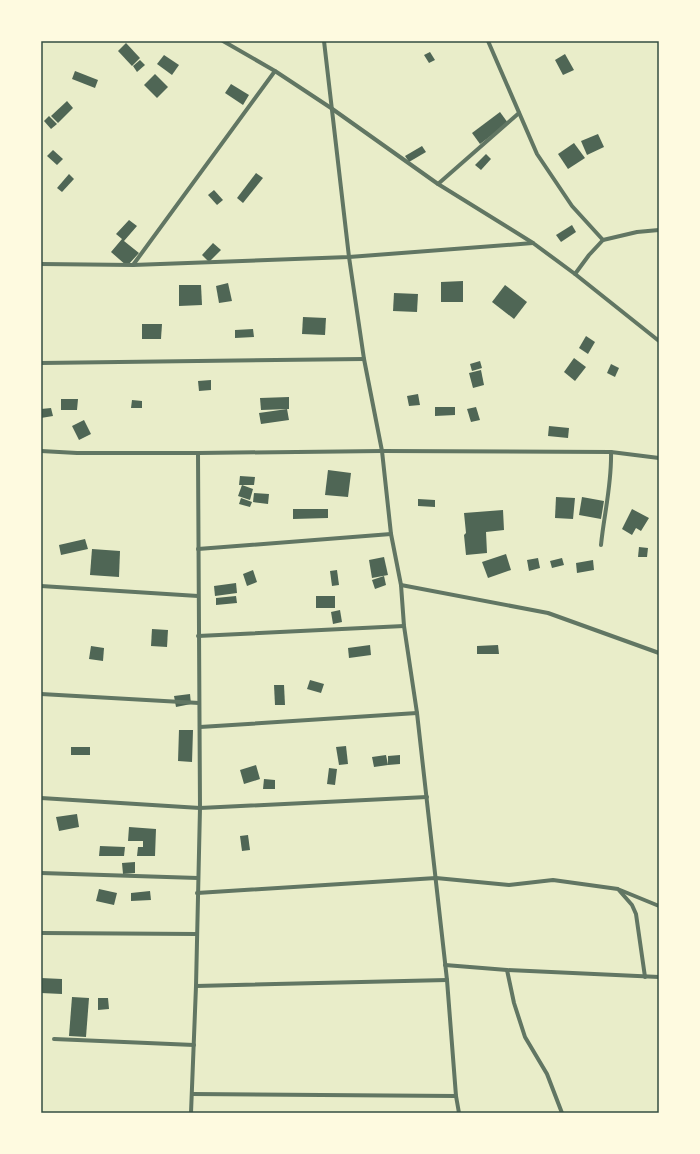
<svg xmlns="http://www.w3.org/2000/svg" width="700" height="1154" font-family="'Source Sans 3',sans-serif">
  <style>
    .building { fill: #4f6655 }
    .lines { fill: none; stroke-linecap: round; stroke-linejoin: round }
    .minor { stroke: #617663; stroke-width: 4 }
    .neatline { fill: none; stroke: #344e41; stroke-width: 1.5 }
  </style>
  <rect width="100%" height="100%" fill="#e9edc9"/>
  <g class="building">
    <path d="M126,43L140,58L132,66L118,51Z"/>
    <path d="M430,52L435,60L429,63L424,55Z"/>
    <path d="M565,54L574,70L563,75L555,60Z"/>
    <path d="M164,55L179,65L172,75L157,64Z"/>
    <path d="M140,60L145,65L137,72L133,66Z"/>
    <path d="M75,71L98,80L95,88L72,79Z"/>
    <path d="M155,74L168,87L157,98L144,85Z"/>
    <path d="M231,84L249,95L243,105L225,93Z"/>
    <path d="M67,101L73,108L58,123L51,116Z"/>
    <path d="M500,112L508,123L480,144L472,133Z"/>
    <path d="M49,116L57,124L51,129L44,121Z"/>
    <path d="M598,134L604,147L587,155L581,141Z"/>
    <path d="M574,143L585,158L568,169L558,154Z"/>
    <path d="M422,146L426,152L409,162L405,156Z"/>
    <path d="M53,150L63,159L57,165L47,156Z"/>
    <path d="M486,154L491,159L481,170L475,165Z"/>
    <path d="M256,173L263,178L243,203L237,198Z"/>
    <path d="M69,174L74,179L62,192L57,188Z"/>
    <path d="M214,190L223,200L217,205L208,195Z"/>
    <path d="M129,220L137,226L124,241L139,253L127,266L111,252L122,239L116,234Z"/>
    <path d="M572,225L576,232L561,242L556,235Z"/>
    <path d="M213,243L221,250L209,262L202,255Z"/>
    <path d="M463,281V302H441V282Z"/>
    <path d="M228,283L232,301L219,303L216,286Z"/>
    <path d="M179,285H201L202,305L179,306Z"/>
    <path d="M505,285L527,302L514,319L492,302Z"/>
    <path d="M394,293L418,294L417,312L393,311Z"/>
    <path d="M303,317L326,318L325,335L302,334Z"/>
    <path d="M142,324H162L161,339H142Z"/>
    <path d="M253,329L254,337L235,338V330Z"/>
    <path d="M586,336L595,342L588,354L579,348Z"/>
    <path d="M574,358L586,367L575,381L564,372Z"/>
    <path d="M480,361L482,368L472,371L470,364Z"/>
    <path d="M611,364L619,368L615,377L607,373Z"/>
    <path d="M481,370L484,385L473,388L469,373Z"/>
    <path d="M211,380V390L199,391L198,381Z"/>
    <path d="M418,394L420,405L409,406L407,396Z"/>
    <path d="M289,397V409L261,410L260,398Z"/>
    <path d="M61,399H78L77,410H61Z"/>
    <path d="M132,400L142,401V408H131Z"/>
    <path d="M435,407H455V415L435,416Z"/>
    <path d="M476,407L480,420L471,422L467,409Z"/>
    <path d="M51,408L53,416L41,418V409Z"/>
    <path d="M287,409L289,420L261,424L259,413Z"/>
    <path d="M84,420L91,434L79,440L72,426Z"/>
    <path d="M549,426L569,428L568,438L548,436Z"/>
    <path d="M328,470L351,473L348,497L325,495Z"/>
    <path d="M240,476L255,477L254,485H239Z"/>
    <path d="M242,485L253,489L250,500L238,496Z"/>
    <path d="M254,493L269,494L268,504L253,502Z"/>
    <path d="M556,497L575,498L573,519L555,518Z"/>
    <path d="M582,497L604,501L601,519L579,515Z"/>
    <path d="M241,498L252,502L250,507L239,504Z"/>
    <path d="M418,499L435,500V507L418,506Z"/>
    <path d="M293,509H328V518L293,519Z"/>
    <path d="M632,509L649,518L641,531L636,528L632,535L622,529Z"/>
    <path d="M503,510L504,530L486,532L487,553L466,555L464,535L466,533L464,513Z"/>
    <path d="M85,539L88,549L61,555L59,545Z"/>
    <path d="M639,547L648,548L647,557H638Z"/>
    <path d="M92,549L120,551L119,577L90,575Z"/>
    <path d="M506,554L511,570L488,578L482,562Z"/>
    <path d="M384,557L388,575L372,578L369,560Z"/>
    <path d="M538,558L540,568L529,571L527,560Z"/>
    <path d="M562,558L564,565L552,568L550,561Z"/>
    <path d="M593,560L594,570L577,573L576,563Z"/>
    <path d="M253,570L257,582L247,586L243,574Z"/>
    <path d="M337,570L339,585L332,586L330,571Z"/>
    <path d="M384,576L386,585L375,589L372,580Z"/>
    <path d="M236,583L237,593L215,596L214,586Z"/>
    <path d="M236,596L237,603L216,605V598Z"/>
    <rect x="316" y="596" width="19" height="12"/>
    <path d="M340,610L342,622L333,624L331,612Z"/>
    <path d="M152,629L168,630L167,647L151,646Z"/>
    <path d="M370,645L371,655L349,658L348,648Z"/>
    <path d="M498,645L499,654H477V646Z"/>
    <path d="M91,646L104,648L103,661L89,659Z"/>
    <path d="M310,680L324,684L321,693L307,689Z"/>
    <path d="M274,685H284L285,705H275Z"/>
    <path d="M190,694L191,704L176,707L174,696Z"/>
    <path d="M179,730H193L192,762L178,761Z"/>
    <path d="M346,746L348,764L339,765L336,747Z"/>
    <rect x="71" y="747" width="19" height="8"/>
    <path d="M386,755L388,765L374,767L372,757Z"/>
    <path d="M400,755V764L388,765V756Z"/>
    <path d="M256,765L260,779L244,784L240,770Z"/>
    <path d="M329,768L337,769L335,785L327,784Z"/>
    <path d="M264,779L275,780V789H263Z"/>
    <path d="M77,814L79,827L59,831L56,817Z"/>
    <path d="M129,827L156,829L155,856H137L138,847H143V841H128Z"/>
    <path d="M248,835L250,850L242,851L240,836Z"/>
    <path d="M100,846L125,847L124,856H99Z"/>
    <path d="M135,862V873L123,874L122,863Z"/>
    <path d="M99,889L117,893L114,905L96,901Z"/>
    <path d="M150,891L151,900L131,901V893Z"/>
    <path d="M41,978L62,979V994L41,993Z"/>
    <path d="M72,997L89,998L86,1037L69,1036Z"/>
    <path d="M98,998H108L109,1009L98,1010Z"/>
  </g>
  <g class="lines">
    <g class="minor">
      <path d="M223,41L275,71L331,108L438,184L533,243L575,274L659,341"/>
      <path d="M324,41L349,257L364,359L382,451L391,534L401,585L404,626L417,713L447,980L456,1096L459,1113"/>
      <path d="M488,41L537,154L572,206L603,240"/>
      <path d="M438,184L519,113"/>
      <path d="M41,264L133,265L349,257L533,243"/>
      <path d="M133,265L275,71"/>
      <path d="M575,274L589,255L603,240L637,232L659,230"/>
      <path d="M41,363L364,359"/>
      <path d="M41,451L77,453H198L382,451L611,452L659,458"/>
      <path d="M601,545C604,514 612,484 611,452"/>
      <path d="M198,549L391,534"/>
      <path d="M401,585L548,613L659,653"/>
      <path d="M41,586L198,596"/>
      <path d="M198,636L404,626"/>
      <path d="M41,694L199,703"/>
      <path d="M200,727L417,713"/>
      <path d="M41,798L200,808L427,797"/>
      <path d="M41,873L198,878"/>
      <path d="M620,890L659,906"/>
      <path d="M197,893L436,878L509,885L553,880L618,889L632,905L636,914L645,977"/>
      <path d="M41,933L197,934"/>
      <path d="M445,965L507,970L659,977"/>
      <path d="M507,970L514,1003L525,1037L547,1074L562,1113"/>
      <path d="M196,986L447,980"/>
      <path d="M54,1039L194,1045"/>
      <path d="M192,1094L456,1096"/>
      <path d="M191,1113L196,986L200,808L198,453"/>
    </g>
  </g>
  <rect width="700" height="1154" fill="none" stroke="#fefae0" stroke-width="84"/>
  <rect x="42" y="42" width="616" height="1070" class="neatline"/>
</svg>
